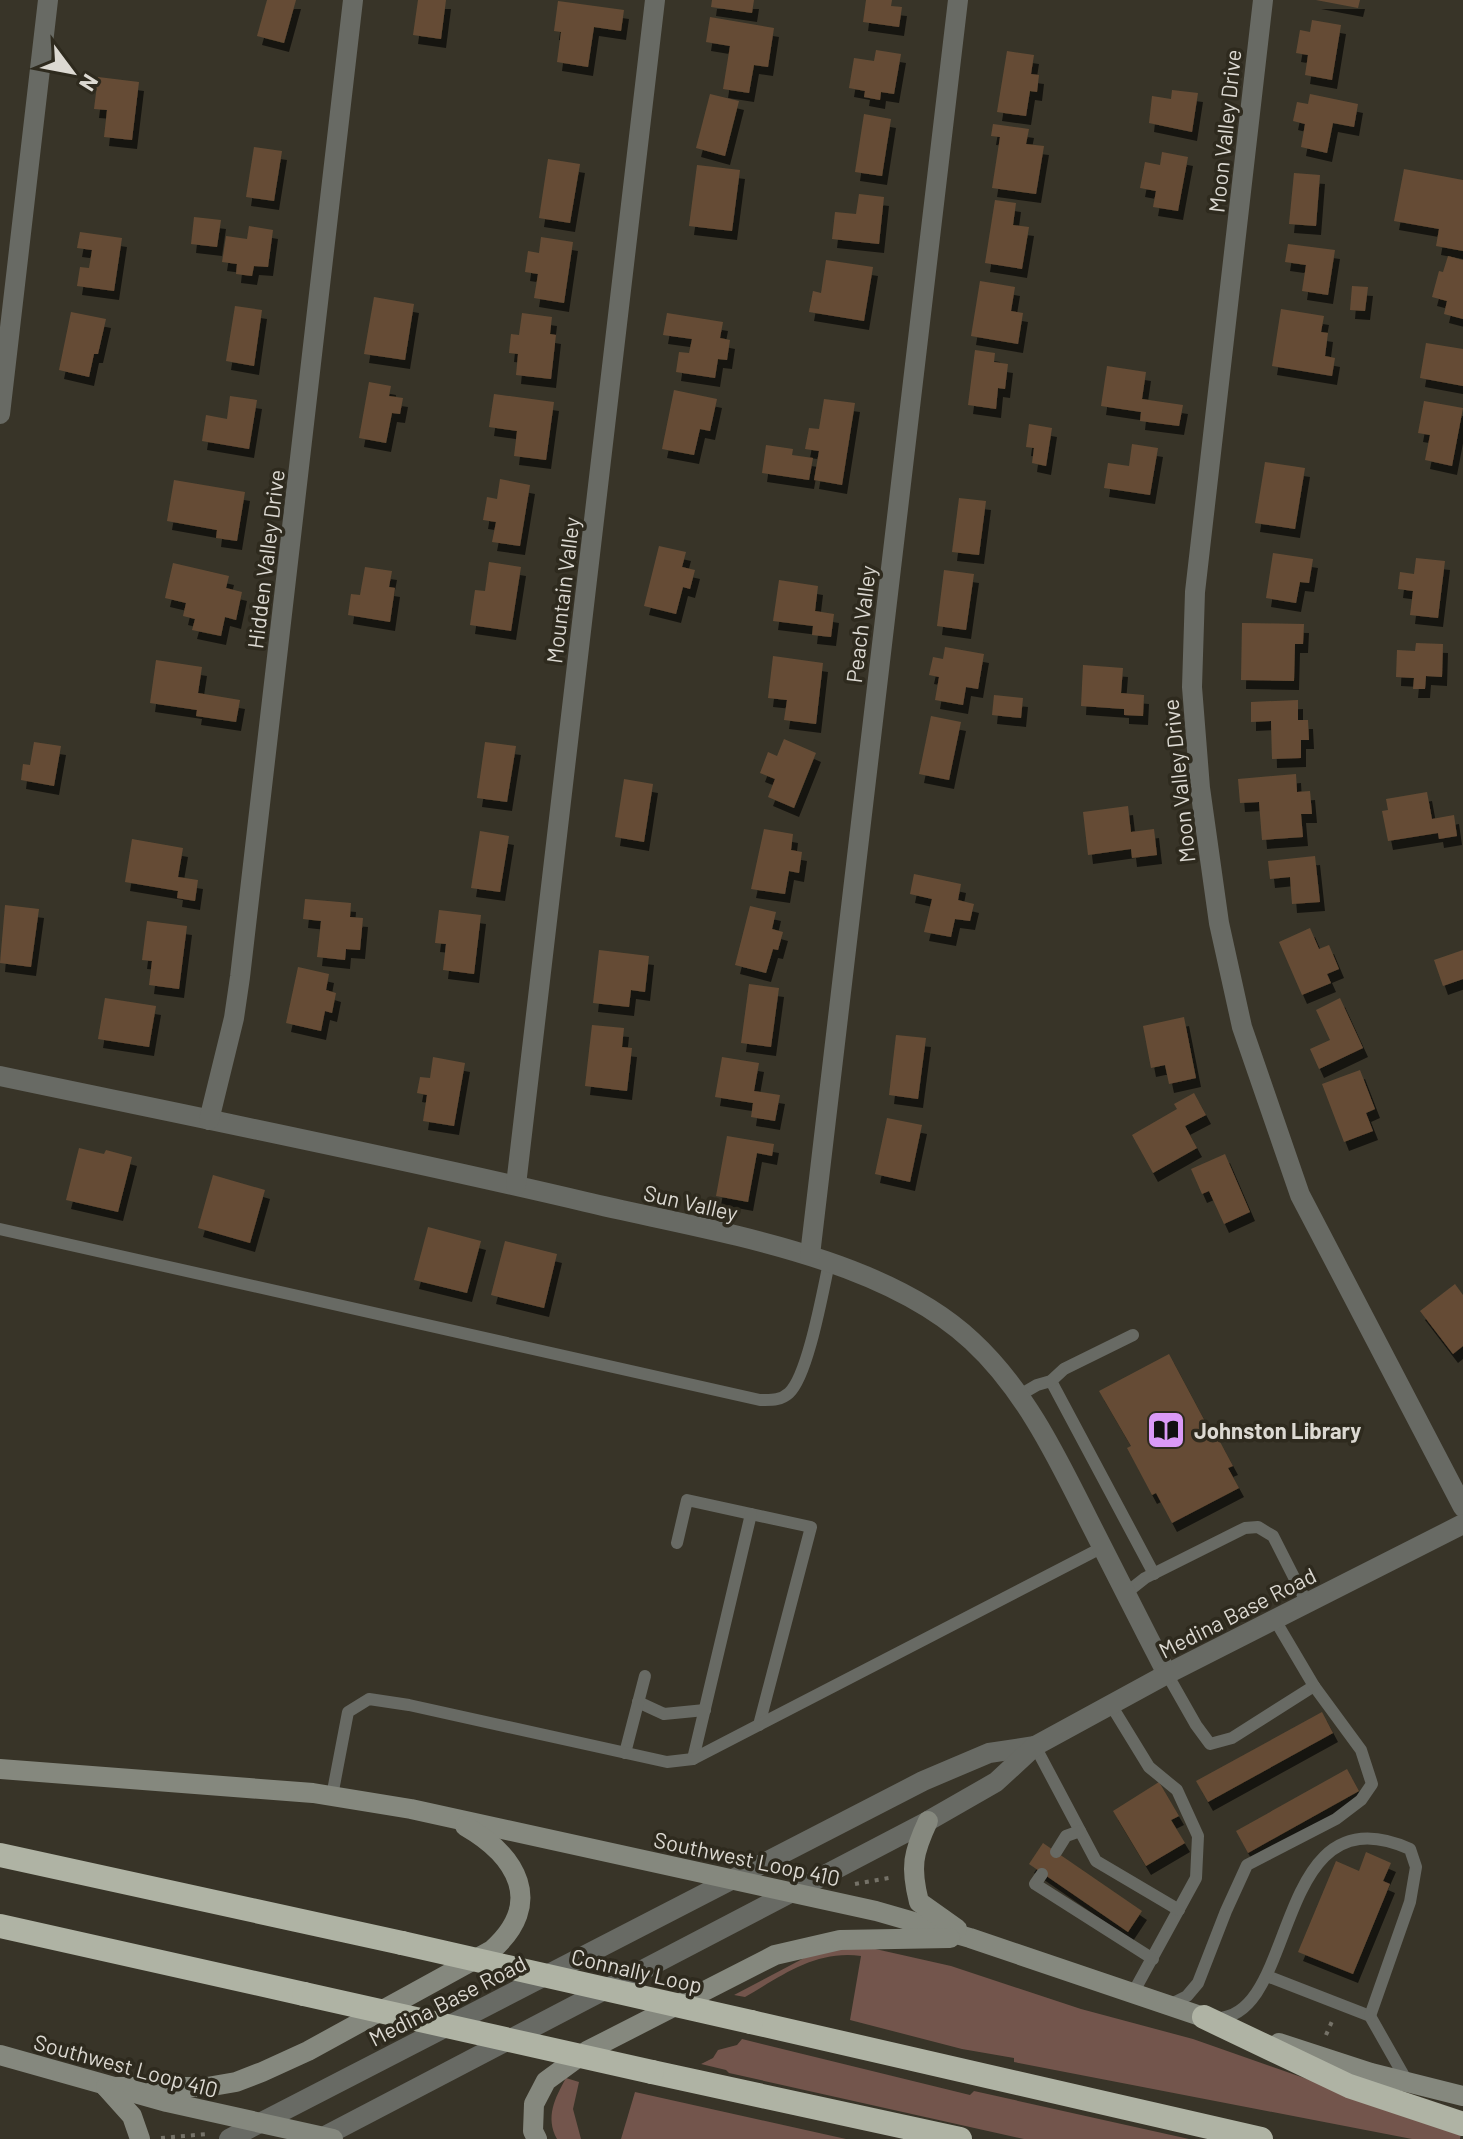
<svg xmlns="http://www.w3.org/2000/svg" width="1463" height="2139" font-family="Barlow,sans-serif">
  <style>
    .green { fill: #73554c }
    .building { fill: #654c35; filter: url(#shadow) }
    .lines { fill: none; stroke-linecap: round; stroke-linejoin: round }
    .path { stroke: #757268; stroke-width: 4; stroke-dasharray: 4 6; stroke-linecap: butt }
    .service { stroke: #686a64; stroke-width: 12 }
    .minor { stroke: #686a64; stroke-width: 20 }
    .tertiary { stroke: #686a64; stroke-width: 20 }
    .secondary { stroke: #85887e; stroke-width: 20 }
    .motorway { stroke: #afb3a4; stroke-width: 24 }
    .motorway-bridge { stroke: #afb3a4; stroke-width: 24 }
    .labels { text-anchor: middle; dominant-baseline: central; stroke-width: 7; stroke-linejoin: round; paint-order: stroke }
    .street-label { font-size: 22px; fill: #dcd9d2; stroke: #2e2a1e }
    .poi-label { font-size: 22px; font-weight: bold; fill: #dcd9d2; stroke: #2e2a1e; text-anchor: start }
  </style>
  <defs>
    <filter id="shadow"><feDropShadow dx="5" dy="9" stdDeviation="0" flood-color="#0009"/></filter>
  </defs>
  <rect width="100%" height="100%" fill="#383428"/>
  <g class="green">
    <path d="M871,1948L951,1966L1081,2009L1193,2039L1461,2133L1460,2139H1412L1014,2062V2058L962,2049L850,2020L861,1956C816,1950 783,1975 745,1997L734,1995L808,1956L829,1950Z"/>
    <path d="M742,2039L970,2095L974,2091L1189,2139H1024L729,2073L726,2070L701,2064L713,2058L718,2050L737,2045Z"/>
    <path d="M566,2078L579,2082L573,2109L581,2139H557C545,2117 555,2098 566,2078Z"/>
    <path d="M635,2092L846,2139H621Z"/>
  </g>
  <g class="building">
    <path d="M267,0H296L284,43L257,36Z"/>
    <path d="M418,0H446L441,39L413,35Z"/>
    <path d="M712,0H754L752,13L711,7Z"/>
    <path d="M866,0H892L891,6L902,7L899,27L863,22Z"/>
    <path d="M1316,0H1360L1358,8Z"/>
    <path d="M558,1L624,10L621,31L594,27L588,67L557,62L561,32L554,31Z"/>
    <path d="M710,17L774,28L768,67L754,65L749,93L723,89L730,46L706,42Z"/>
    <path d="M1312,20L1341,25L1332,80L1305,75L1308,55L1296,53L1300,30L1310,32Z"/>
    <path d="M876,50L901,54L894,94L881,92L880,100L864,97L865,91L849,88L854,58L874,61Z"/>
    <path d="M1007,51L1034,55L1031,74L1039,75L1037,92L1030,91L1026,116L997,112Z"/>
    <path d="M98,77L139,82L132,140L104,137L107,110L94,109Z"/>
    <path d="M1172,90L1198,93L1192,132L1149,123L1152,96L1171,99Z"/>
    <path d="M710,94L739,101L725,156L696,148Z"/>
    <path d="M1310,94L1358,104L1354,127L1333,123L1327,153L1301,147L1305,124L1293,121L1297,102L1308,104Z"/>
    <path d="M864,114L891,119L882,176L855,172Z"/>
    <path d="M993,124L1029,129L1026,144L1044,146L1036,194L992,188L1000,137L991,136Z"/>
    <path d="M254,147L282,151L274,201L246,197Z"/>
    <path d="M1162,152L1188,157L1178,211L1153,207L1156,191L1140,188L1145,162L1160,165Z"/>
    <path d="M548,159L580,164L570,223L539,218Z"/>
    <path d="M697,165L740,170L732,231L689,226Z"/>
    <path d="M1404,169L1463,180V251L1436,246L1439,229L1394,221Z"/>
    <path d="M1294,173L1320,175L1316,226L1289,224Z"/>
    <path d="M859,194L884,197L879,244L832,239L835,212L856,214Z"/>
    <path d="M995,200L1016,203L1013,225L1029,227L1022,269L985,263Z"/>
    <path d="M194,217L221,220L217,247L191,244Z"/>
    <path d="M249,226L273,230L268,267L254,266L252,276L236,274L237,264L222,262L226,236L247,239Z"/>
    <path d="M80,232L122,238L114,291L77,286L80,267L89,268L92,250L77,248Z"/>
    <path d="M541,237L573,242L564,303L534,298L538,274L525,272L528,251L539,253Z"/>
    <path d="M1288,244L1335,250L1328,295L1302,291L1306,265L1285,262Z"/>
    <path d="M1448,256L1463,260V319L1444,314L1447,301L1432,297L1439,271L1443,272Z"/>
    <path d="M826,260L873,267L864,321L809,312L813,291L821,293Z"/>
    <path d="M980,281L1015,287L1011,311L1023,313L1018,344L971,336Z"/>
    <path d="M1352,286L1368,287L1365,311L1350,310Z"/>
    <path d="M374,297L414,304L405,360L364,354Z"/>
    <path d="M235,306L262,310L254,366L226,361Z"/>
    <path d="M1281,309L1324,316L1321,332L1328,333L1325,356L1335,358L1332,376L1272,366Z"/>
    <path d="M71,312L106,319L98,354H94L89,377L59,370Z"/>
    <path d="M522,313L552,317L550,334L556,335L551,379L516,375L518,354L509,353L511,334L519,335Z"/>
    <path d="M667,313L723,322L720,338L730,340L727,360L718,359L715,378L676,372L679,352L689,353L692,339L663,335Z"/>
    <path d="M1426,343L1463,349V386L1420,378Z"/>
    <path d="M975,350L995,353L994,362L1008,364L1005,389L998,388L996,409L968,405Z"/>
    <path d="M1107,366L1146,372L1142,399L1183,405L1179,426L1140,421L1141,412L1101,406Z"/>
    <path d="M369,382L391,386L389,396L403,398L400,414L392,413L386,443L359,438Z"/>
    <path d="M674,390L717,399L710,431L700,429L694,455L662,449Z"/>
    <path d="M494,394L554,402L546,460L514,456L517,431L489,427Z"/>
    <path d="M230,396L257,400L249,449L202,441L206,415L227,419Z"/>
    <path d="M824,399L855,403L842,485L814,480L819,451L805,449L809,428L819,429Z"/>
    <path d="M1424,401L1463,408L1452,466L1425,460L1430,435L1418,433Z"/>
    <path d="M1029,424L1052,428L1046,466L1032,463L1034,448L1026,447Z"/>
    <path d="M1132,444L1158,448L1150,495L1104,488L1108,463L1129,466Z"/>
    <path d="M766,445L793,449L792,455L813,458L809,480L762,473Z"/>
    <path d="M1265,462L1305,468L1295,529L1255,523Z"/>
    <path d="M500,479L530,485L520,546L492,542L496,522L483,520L487,497L497,499Z"/>
    <path d="M174,480L245,492L237,541L216,538L217,530L167,521Z"/>
    <path d="M959,498L986,501L979,555L952,552Z"/>
    <path d="M659,546L686,552L682,567L695,570L690,589L683,587L676,614L644,606Z"/>
    <path d="M1273,553L1313,559L1309,583L1300,582L1296,603L1266,598Z"/>
    <path d="M1416,558L1445,561L1438,618L1410,615L1413,591L1398,589L1400,572L1414,574Z"/>
    <path d="M489,562L521,567L511,631L470,625L475,590L485,591Z"/>
    <path d="M173,563L229,576L226,588L242,592L236,620L225,617L221,636L192,630L195,619L183,616L186,603L165,598Z"/>
    <path d="M365,567L392,571L389,587L395,588L390,622L348,615L351,594L360,595Z"/>
    <path d="M944,570L974,574L966,630L937,626Z"/>
    <path d="M779,580L818,586L815,611L834,614L831,637L812,635L813,626L773,621Z"/>
    <path d="M1242,623L1304,624L1303,644H1295L1294,681L1241,680Z"/>
    <path d="M1416,643L1443,644L1442,677L1426,676L1425,689H1413L1414,678L1396,677L1397,650L1415,651Z"/>
    <path d="M945,647L984,654L978,689L966,687L963,705L935,700L939,677L929,675L933,657L943,659Z"/>
    <path d="M773,656L823,663L816,724L784,720L787,700L768,698Z"/>
    <path d="M156,660L202,667L198,693L240,700L236,722L196,716L197,710L150,703Z"/>
    <path d="M1083,665L1123,668L1121,693L1144,695L1143,716L1124,715V709L1081,706Z"/>
    <path d="M994,695L1023,698L1021,718L992,715Z"/>
    <path d="M1298,700V720H1308L1309,740H1301V758L1272,759L1271,721L1251,722V702Z"/>
    <path d="M931,716L961,722L949,780L919,774Z"/>
    <path d="M784,739L816,753L794,808L768,797L775,779L760,773L768,752L777,756Z"/>
    <path d="M34,742L61,746L54,786L21,780L23,764L30,765Z"/>
    <path d="M485,742L516,746L507,802L477,798Z"/>
    <path d="M1296,774L1297,792L1310,791L1312,814H1301L1303,837L1262,840L1259,802L1240,803L1238,779Z"/>
    <path d="M624,779L653,784L644,842L615,837Z"/>
    <path d="M1427,792L1432,819L1454,815L1457,836L1439,839L1438,833L1388,841L1382,811L1388,810L1386,799Z"/>
    <path d="M1128,806L1131,832L1154,829L1157,855L1132,858L1131,849L1088,855L1083,812Z"/>
    <path d="M764,829L793,834L791,850L802,852L799,873L789,871L785,894L751,889Z"/>
    <path d="M480,831L509,836L500,892L471,888Z"/>
    <path d="M132,839L183,848L178,877L198,880L195,901L177,898L178,891L125,882Z"/>
    <path d="M1315,856L1320,902L1292,904L1290,877L1270,879L1268,861Z"/>
    <path d="M914,874L961,884L958,900L974,904L970,921L955,919L951,937L924,932L932,899L910,894Z"/>
    <path d="M305,899L351,903L350,917L363,918L360,950L346,949L345,960L317,957L321,921L303,919Z"/>
    <path d="M5,905L39,909L31,967L0,963Z"/>
    <path d="M750,906L776,912L772,929L783,932L778,950L773,949L766,973L735,965Z"/>
    <path d="M439,910L481,915L474,974L443,970L446,944L435,943Z"/>
    <path d="M147,921L187,926L179,989L149,985L152,961L142,960Z"/>
    <path d="M1310,928L1319,949L1329,945L1339,969L1327,974L1331,983L1302,995L1279,942Z"/>
    <path d="M599,950L649,956L645,992L631,990L629,1007L593,1003Z"/>
    <path d="M1463,950V979L1443,986L1434,960Z"/>
    <path d="M298,967L329,974L326,990L336,993L332,1013L325,1011L321,1031L286,1023Z"/>
    <path d="M749,984L779,988L771,1047L741,1043Z"/>
    <path d="M105,998L156,1006L149,1047L98,1039Z"/>
    <path d="M1340,998L1363,1048L1319,1069L1310,1049L1330,1040L1316,1010Z"/>
    <path d="M1184,1017L1196,1078L1169,1084L1165,1065L1151,1068L1143,1026Z"/>
    <path d="M592,1025L624,1028L622,1047L632,1048L627,1091L585,1086Z"/>
    <path d="M896,1035L926,1038L918,1099L889,1095Z"/>
    <path d="M433,1057L465,1063L454,1126L423,1121L427,1095L417,1093L420,1077L430,1078Z"/>
    <path d="M722,1057L759,1063L754,1091L780,1095L775,1121L751,1117L753,1103L715,1097Z"/>
    <path d="M1360,1070L1375,1109L1366,1113L1373,1131L1344,1142L1322,1084Z"/>
    <path d="M1194,1093L1206,1115L1185,1126L1197,1148L1153,1173L1132,1135L1177,1109L1174,1104Z"/>
    <path d="M887,1118L922,1125L910,1182L875,1174Z"/>
    <path d="M727,1136L774,1144L772,1156L757,1153L748,1202L716,1196Z"/>
    <path d="M79,1148L104,1154L106,1150L132,1157L118,1212L66,1200Z"/>
    <path d="M1225,1154L1250,1212L1224,1224L1209,1191L1202,1194L1191,1169Z"/>
    <path d="M213,1175L265,1190L250,1243L198,1228Z"/>
    <path d="M428,1227L481,1241L467,1293L414,1280Z"/>
    <path d="M505,1241L557,1254L544,1308L491,1295Z"/>
    <path d="M1455,1284L1463,1295V1346L1453,1354L1420,1311Z"/>
    <path d="M1169,1354L1216,1442L1219,1440L1233,1466L1228,1468L1239,1488L1172,1523L1156,1493L1152,1495L1127,1448L1131,1446L1099,1391Z"/>
    <path d="M1322,1712L1333,1733L1208,1802L1196,1781Z"/>
    <path d="M1347,1769L1359,1791L1248,1853L1236,1831Z"/>
    <path d="M1159,1782L1179,1816L1171,1820L1185,1843L1146,1866L1113,1811Z"/>
    <path d="M1043,1843L1142,1911L1128,1932L1029,1864Z"/>
    <path d="M1366,1852L1391,1863L1383,1881L1390,1884L1353,1974L1298,1952L1336,1861L1359,1871Z"/>
  </g>
  <g class="lines">
    <g class="path">
      <path d="M855,1884L894,1877"/>
      <path d="M1326,2035L1333,2019"/>
      <path d="M161,2138L208,2134"/>
    </g>
    <g class="service">
      <path d="M0,1229L760,1400C771,1400 780,1401 789,1393C808,1376 823,1290 829,1263"/>
      <path d="M1051,1381L1154,1574"/>
      <path d="M1018,1396L1037,1385L1051,1381L1064,1369L1133,1335"/>
      <path d="M677,1543L687,1500L811,1527L759,1725"/>
      <path d="M1126,1593L1145,1578L1245,1528L1258,1527L1273,1536L1307,1603"/>
      <path d="M1167,1674L1196,1725L1210,1744L1232,1738L1314,1686"/>
      <path d="M638,1702L664,1714L705,1710"/>
      <path d="M1111,1705L1149,1767L1177,1790L1198,1836L1196,1878L1133,1993"/>
      <path d="M1035,1746L1096,1861L1179,1910"/>
      <path d="M625,1753L645,1676"/>
      <path d="M693,1759L751,1514"/>
      <path d="M332,1796L348,1712L369,1699L409,1705L667,1762L693,1759L1103,1547"/>
      <path d="M1056,1852L1066,1836L1080,1831"/>
      <path d="M1042,1874L1035,1884L1153,1959"/>
      <path d="M1267,1976L1370,2016L1408,2083"/>
      <path d="M1169,2005L1187,1996L1198,1983L1226,1911L1247,1865L1336,1819L1361,1800L1372,1784L1361,1750L1314,1686L1275,1620"/>
      <path d="M1216,2018C1300,2019 1271,1787 1410,1849L1416,1867L1410,1902L1370,2016"/>
    </g>
    <g class="minor">
      <path d="M1263,0L1195,592L1192,687L1200,788L1219,923L1242,1027L1300,1195L1463,1507"/>
      <path d="M0,414L48,0"/>
      <path d="M0,1076C195,1117 391,1156 586,1202C708,1231 879,1254 972,1341C1024,1389 1056,1455 1087,1517C1114,1570 1140,1622 1167,1674"/>
      <path d="M209,1120L234,1018L240,977L353,0"/>
      <path d="M516,1185L655,0"/>
      <path d="M810,1255L958,0"/>
    </g>
    <g class="tertiary">
      <path d="M229,2139L923,1781L989,1753L1035,1746"/>
      <path d="M319,2139L928,1821L996,1782L1035,1746L1167,1674L1463,1524"/>
    </g>
    <g class="secondary">
      <path d="M0,1769L313,1793L411,1809L876,1911L970,1938L1218,2022"/>
      <path d="M928,1821C913,1853 910,1867 919,1902L957,1929"/>
      <path d="M1279,2043L1371,2073L1463,2096"/>
      <path d="M0,2055L167,2102L333,2139"/>
      <path d="M106,2087H207L236,2082L262,2072L308,2051L492,1950C545,1903 517,1856 465,1826"/>
      <path d="M106,2087L132,2116L140,2139"/>
      <path d="M537,2139L533,2131L534,2104L546,2081L587,2051L775,1955L840,1940L950,1938"/>
    </g>
    <g class="motorway">
      <path d="M0,1855L402,1943"/>
      <path d="M0,1926L304,1994"/>
      <path d="M1204,2017L1349,2086L1463,2124"/>
      <path d="M751,2022L1261,2139"/>
      <path d="M652,2072L960,2139"/>
    </g>
    <g class="motorway-bridge">
      <path d="M402,1943L751,2022"/>
      <path d="M304,1994L652,2072"/>
    </g>
  </g>
  <defs>
    <g id="library-square" transform="scale(2)"><rect x="-9" y="-9" width="18" height="18" rx="4" fill="#da9af7" stroke="#2e2a1e"/><path d="M-6-4Q-3-5.5-.7-3.5V5Q-3 3-6 4ZM6-4Q3-5.5 .7-3.5V5Q3 3 6 4Z" fill="#111"/></g>
  </defs>
  <g fill-rule="evenodd">
    <use href="#library-square" x="1166" y="1430"/>
  </g>
  <g class="labels">
    <g class="street-label">
      <text transform="translate(1224 131) rotate(-84)">Moon Valley Drive</text>
      <text transform="translate(265 559) rotate(-83)">Hidden Valley Drive</text>
      <text transform="translate(562 590) rotate(-83)">Mountain Valley</text>
      <text transform="translate(860 624) rotate(-83)">Peach Valley</text>
      <text transform="translate(1178 781) rotate(-96)">Moon Valley Drive</text>
      <text transform="translate(691 1202) rotate(13)">Sun Valley</text>
      <text transform="translate(1237 1612) rotate(-27)">Medina Base Road</text>
      <text transform="translate(747 1858) rotate(12)">Southwest Loop 410</text>
      <text transform="translate(637 1970) rotate(13)">Connally Loop</text>
      <text transform="translate(447 2000) rotate(-27)">Medina Base Road</text>
      <text transform="translate(126 2065) rotate(15)">Southwest Loop 410</text>
    </g>
    <g class="poi-label">
      <text x="1194" y="1430">Johnston Library</text>
    </g>
  </g>
  <g transform="translate(72 72) rotate(122)" stroke="#2e2a1e" stroke-width="6" paint-order="stroke">
  <path d="M0-6L14 30L0 20L-14 30Z" fill="#dcd9d2"/>
  <text y="-12" font-size="22" font-weight="bold" text-anchor="middle" fill="#dcd9d2">N</text>
  </g>
</svg>
